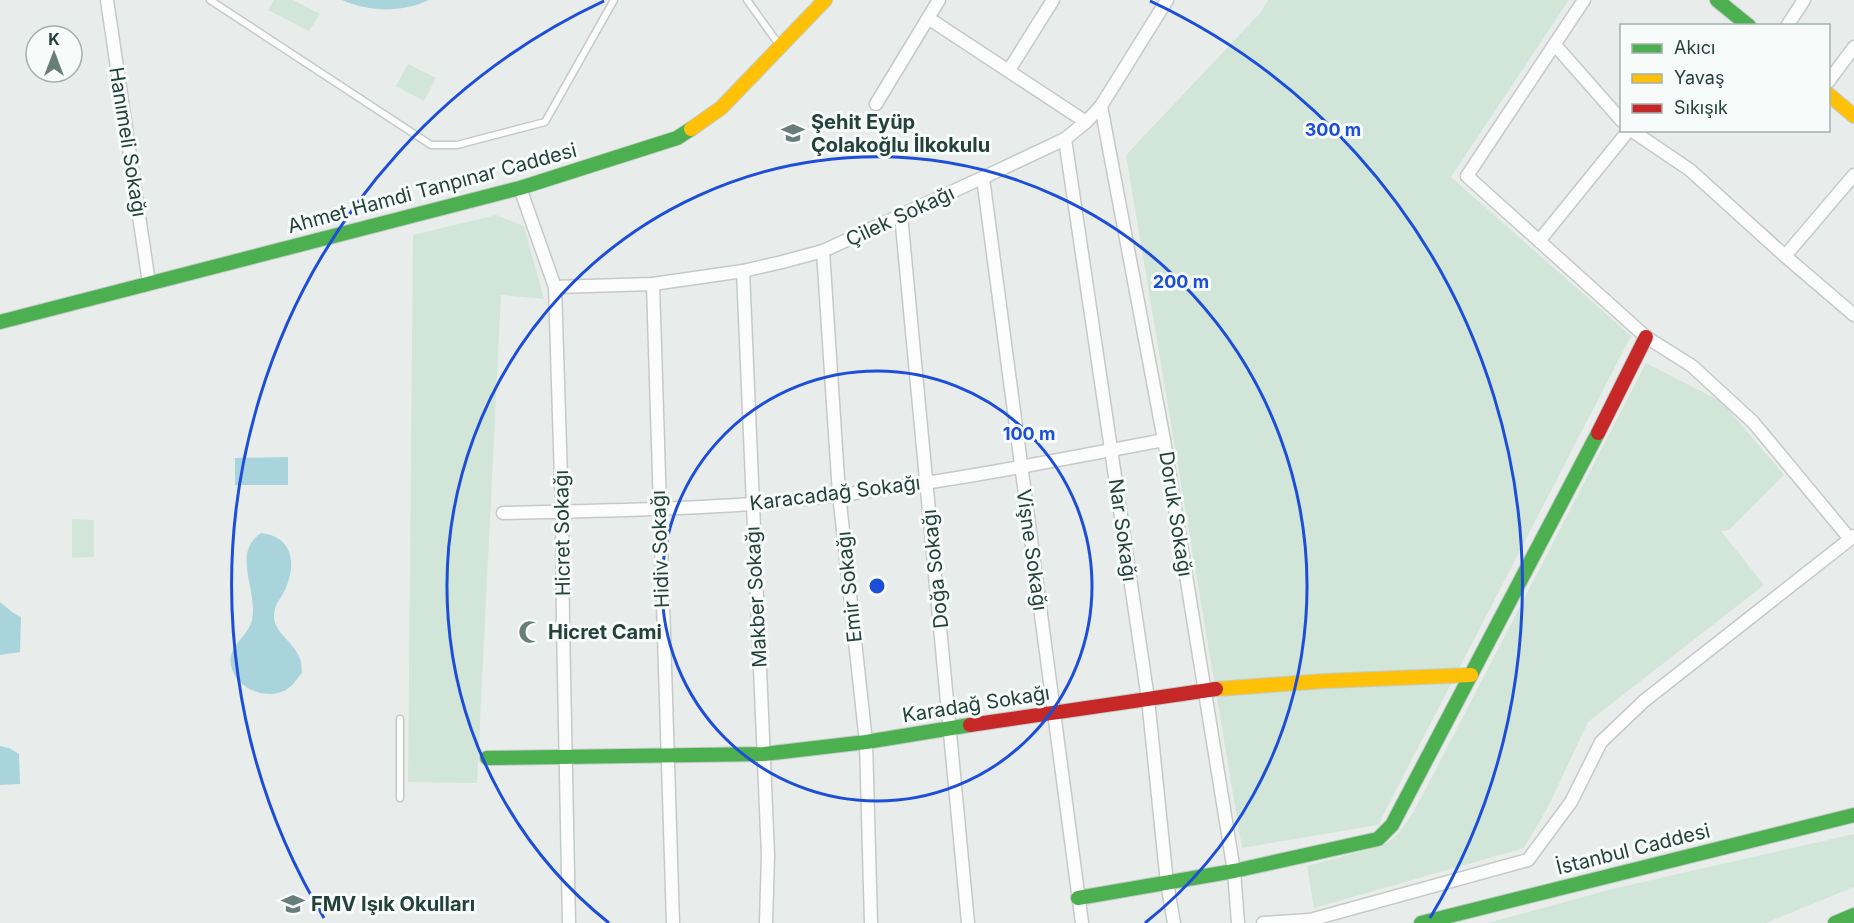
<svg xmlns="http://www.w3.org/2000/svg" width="1854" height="923" font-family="Inter,sans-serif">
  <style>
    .green { fill: #d1e6d8 }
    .water { fill: #a9d4db }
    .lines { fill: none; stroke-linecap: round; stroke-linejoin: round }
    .lane-casing { stroke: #c5cac8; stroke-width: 9 }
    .street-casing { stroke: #c5cac8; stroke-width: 15 }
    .fast-casing { stroke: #c3cbc8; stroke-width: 16 }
    .slow-casing { stroke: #c3cbc8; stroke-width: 16 }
    .jam-casing { stroke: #c3cbc8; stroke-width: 16 }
    .lane { stroke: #fcfcfc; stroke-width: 6 }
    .street { stroke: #fcfcfc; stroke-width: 12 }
    .fast { stroke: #4caf50; stroke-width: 14 }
    .slow { stroke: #ffc107; stroke-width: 14 }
    .jam { stroke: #c62828; stroke-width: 14 }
    .ring { fill: none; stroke: #1d4ed8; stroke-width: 3 }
    .labels { text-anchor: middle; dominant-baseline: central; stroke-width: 6; stroke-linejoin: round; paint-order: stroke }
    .poi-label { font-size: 20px; font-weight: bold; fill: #24423a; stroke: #f7fbf9; text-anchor: start }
    .street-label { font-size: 20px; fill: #24423a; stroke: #f7fbf9 }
    .centre { fill: #1d4ed8; stroke: #f7fbf9; stroke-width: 3 }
    .ring-label { font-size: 18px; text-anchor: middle; font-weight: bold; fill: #1d4ed8; stroke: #f7fbf9; stroke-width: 6; stroke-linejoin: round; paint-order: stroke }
  </style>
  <rect width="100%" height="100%" fill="#e8edeb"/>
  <g class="green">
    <path d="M274,0H293L320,14L309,31L268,10Z"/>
    <path d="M1268,0H1569L1451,177L1631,336L1378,825L1242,848L1126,155L1261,12Z"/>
    <path d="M408,64L436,78L424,101L396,86Z"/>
    <path d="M496,215L524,226L544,299L501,295L477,783L408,782L413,235Z"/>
    <path d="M1646,363L1722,402L1784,475L1729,530L1721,531L1764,585L1588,722L1548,807L1524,848L1314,908L1307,866L1381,846C1402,836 1411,815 1422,796Z"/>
    <path d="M72,519L94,520V557L72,558Z"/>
    <path d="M1854,834V887L1766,923H1488L1612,889Z"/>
  </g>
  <g class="water">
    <path d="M342,0H429C401,13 370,12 342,0Z"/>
    <path d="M288,457V485H235V458Z"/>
    <path d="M261,533C290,536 297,560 287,585C284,595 274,604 274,615C273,633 295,642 300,659C302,663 301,668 302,673C297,678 293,686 286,690C265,701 235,688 231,665C227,647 249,635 252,620C258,588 231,554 261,533Z"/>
    <path d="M0,602L12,612L21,617L20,652L0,655Z"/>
    <path d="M0,746L9,748L19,754L20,784L0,785Z"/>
  </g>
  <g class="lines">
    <g class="lane-casing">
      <g id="lane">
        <path d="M210,0L431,145H457L545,122L614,0"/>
        <path d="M747,0L780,46"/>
        <path d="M400,798V719"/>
      </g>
    </g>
    <g class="street-casing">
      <g id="street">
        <path d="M107,0L149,283"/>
        <path d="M1584,0L1467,176L1646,337L1692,366L1753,422L1850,539"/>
        <path d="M928,18L1086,122"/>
        <path d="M1787,26L1804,0"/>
        <path d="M1555,45L1622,121"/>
        <path d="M1009,70L1053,0"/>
        <path d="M1828,82L1854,47"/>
        <path d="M876,104L939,0"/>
        <path d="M1101,106L1164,440L1234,871L1238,923"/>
        <path d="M1631,130L1690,170L1785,256L1854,315"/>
        <path d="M1065,139L1148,699L1167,883L1174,923"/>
        <path d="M983,178L1082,923"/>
        <path d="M520,188L555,287L562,511L563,625L569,923"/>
        <path d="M901,215L968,923"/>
        <path d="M1539,241L1629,130"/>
        <path d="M823,251L839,494L866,742L871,923"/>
        <path d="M1785,256L1854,175"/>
        <path d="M743,271L768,855L766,923"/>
        <path d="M653,284L673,923"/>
        <path d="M555,287L653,284L743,271L782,262L823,251L995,172L1065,139L1086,122L1101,106L1167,0"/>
        <path d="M503,513C585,511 669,510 752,504C890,493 1028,466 1164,440"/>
        <path d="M1263,923L1310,920L1528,860L1571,802L1601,742L1644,701L1854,536"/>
      </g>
    </g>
    <g class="fast-casing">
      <g id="fast">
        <path d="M1717,0L1749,26"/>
        <path d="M0,322L520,188L677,138L691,129"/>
        <path d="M487,758L764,754L866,742L970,725"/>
        <path d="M1078,898L1234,871L1378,839L1392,825L1598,433"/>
        <path d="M1421,923L1854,815"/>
        <path d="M1835,923L1854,915"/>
      </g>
    </g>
    <g class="slow-casing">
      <g id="slow">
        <path d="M1828,94L1854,116"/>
        <path d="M691,129L721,108L825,0"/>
        <path d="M1216,689L1325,681L1471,675"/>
      </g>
    </g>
    <g class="jam-casing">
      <g id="jam">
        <path d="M1598,433L1646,337"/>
        <path d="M970,725L1216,689"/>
      </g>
    </g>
    <use href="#lane" class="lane"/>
    <use href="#street" class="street"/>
    <use href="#fast" class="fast"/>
    <use href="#slow" class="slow"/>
    <use href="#jam" class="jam"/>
  </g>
  <g class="ring">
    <circle cx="877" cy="586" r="215"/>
    <path d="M609 923A430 430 0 1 1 1145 923"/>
    <path d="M324 918A645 645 0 0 1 604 1M1150 1A645 645 0 0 1 1430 918"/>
  </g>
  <defs>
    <g id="school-bare" transform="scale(1.8)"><path d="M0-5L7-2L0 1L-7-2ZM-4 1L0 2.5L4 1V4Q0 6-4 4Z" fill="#697e78" stroke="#f7fbf9" stroke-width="2.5" paint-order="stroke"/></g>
    <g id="mosque-bare" transform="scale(1.8)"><path d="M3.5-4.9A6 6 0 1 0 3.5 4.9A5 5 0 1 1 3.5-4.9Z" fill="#697e78" stroke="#f7fbf9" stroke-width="2.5" paint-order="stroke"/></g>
  </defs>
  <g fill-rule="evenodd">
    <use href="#school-bare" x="793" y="133"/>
    <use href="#mosque-bare" x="530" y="632"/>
    <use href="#school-bare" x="293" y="904"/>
  </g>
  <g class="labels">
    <g class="poi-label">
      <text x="811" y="122">Şehit Eyüp<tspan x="811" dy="23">Çolakoğlu İlkokulu</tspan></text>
      <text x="548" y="632">Hicret Cami</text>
      <text x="311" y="904">FMV Işık Okulları</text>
    </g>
    <g class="street-label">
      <text transform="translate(128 142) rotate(81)">Hanımeli Sokağı</text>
      <text transform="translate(432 188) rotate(-15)">Ahmet Hamdi Tanpınar Caddesi</text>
      <text transform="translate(900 216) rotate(-25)">Çilek Sokağı</text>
      <text transform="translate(835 493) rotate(-7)">Karacadağ Sokağı</text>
      <text transform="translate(1176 514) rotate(81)">Doruk Sokağı</text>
      <text transform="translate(1123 530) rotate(82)">Nar Sokağı</text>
      <text transform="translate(562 533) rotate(-91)">Hicret Sokağı</text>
      <text transform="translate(660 549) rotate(-92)">Hidiv Sokağı</text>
      <text transform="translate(1032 550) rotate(82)">Vişne Sokağı</text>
      <text transform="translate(935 569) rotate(-96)">Doğa Sokağı</text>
      <text transform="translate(849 587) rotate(-96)">Emir Sokağı</text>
      <text transform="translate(756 597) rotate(-93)">Makber Sokağı</text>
      <text transform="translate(976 704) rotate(-9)">Karadağ Sokağı</text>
      <text transform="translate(1633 849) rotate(-14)">İstanbul Caddesi</text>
    </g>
  </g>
  <circle cx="877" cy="586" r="9" class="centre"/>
  <g class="ring-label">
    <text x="1333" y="136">300 m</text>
    <text x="1181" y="288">200 m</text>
    <text x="1029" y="440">100 m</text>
  </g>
  <rect x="1620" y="24" width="210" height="108" fill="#f7fbf9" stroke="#a3b1ad" stroke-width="1.5"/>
  <rect x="1632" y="44" width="30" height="9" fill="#4caf50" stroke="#a3b1ad" stroke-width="1.5"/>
  <text x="1674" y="54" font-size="18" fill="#24423a">Akıcı</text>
  <rect x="1632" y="74" width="30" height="9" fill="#ffc107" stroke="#a3b1ad" stroke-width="1.5"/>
  <text x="1674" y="84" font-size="18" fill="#24423a">Yavaş</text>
  <rect x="1632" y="104" width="30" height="9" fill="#c62828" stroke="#a3b1ad" stroke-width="1.5"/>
  <text x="1674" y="114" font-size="18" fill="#24423a">Sıkışık</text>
  <g transform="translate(54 54)"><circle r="28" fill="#f7fbf9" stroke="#a3b1ad" stroke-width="1.5"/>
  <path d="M0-4.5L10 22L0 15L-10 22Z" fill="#697e78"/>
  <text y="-9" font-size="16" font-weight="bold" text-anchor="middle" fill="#24423a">K</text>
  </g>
</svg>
